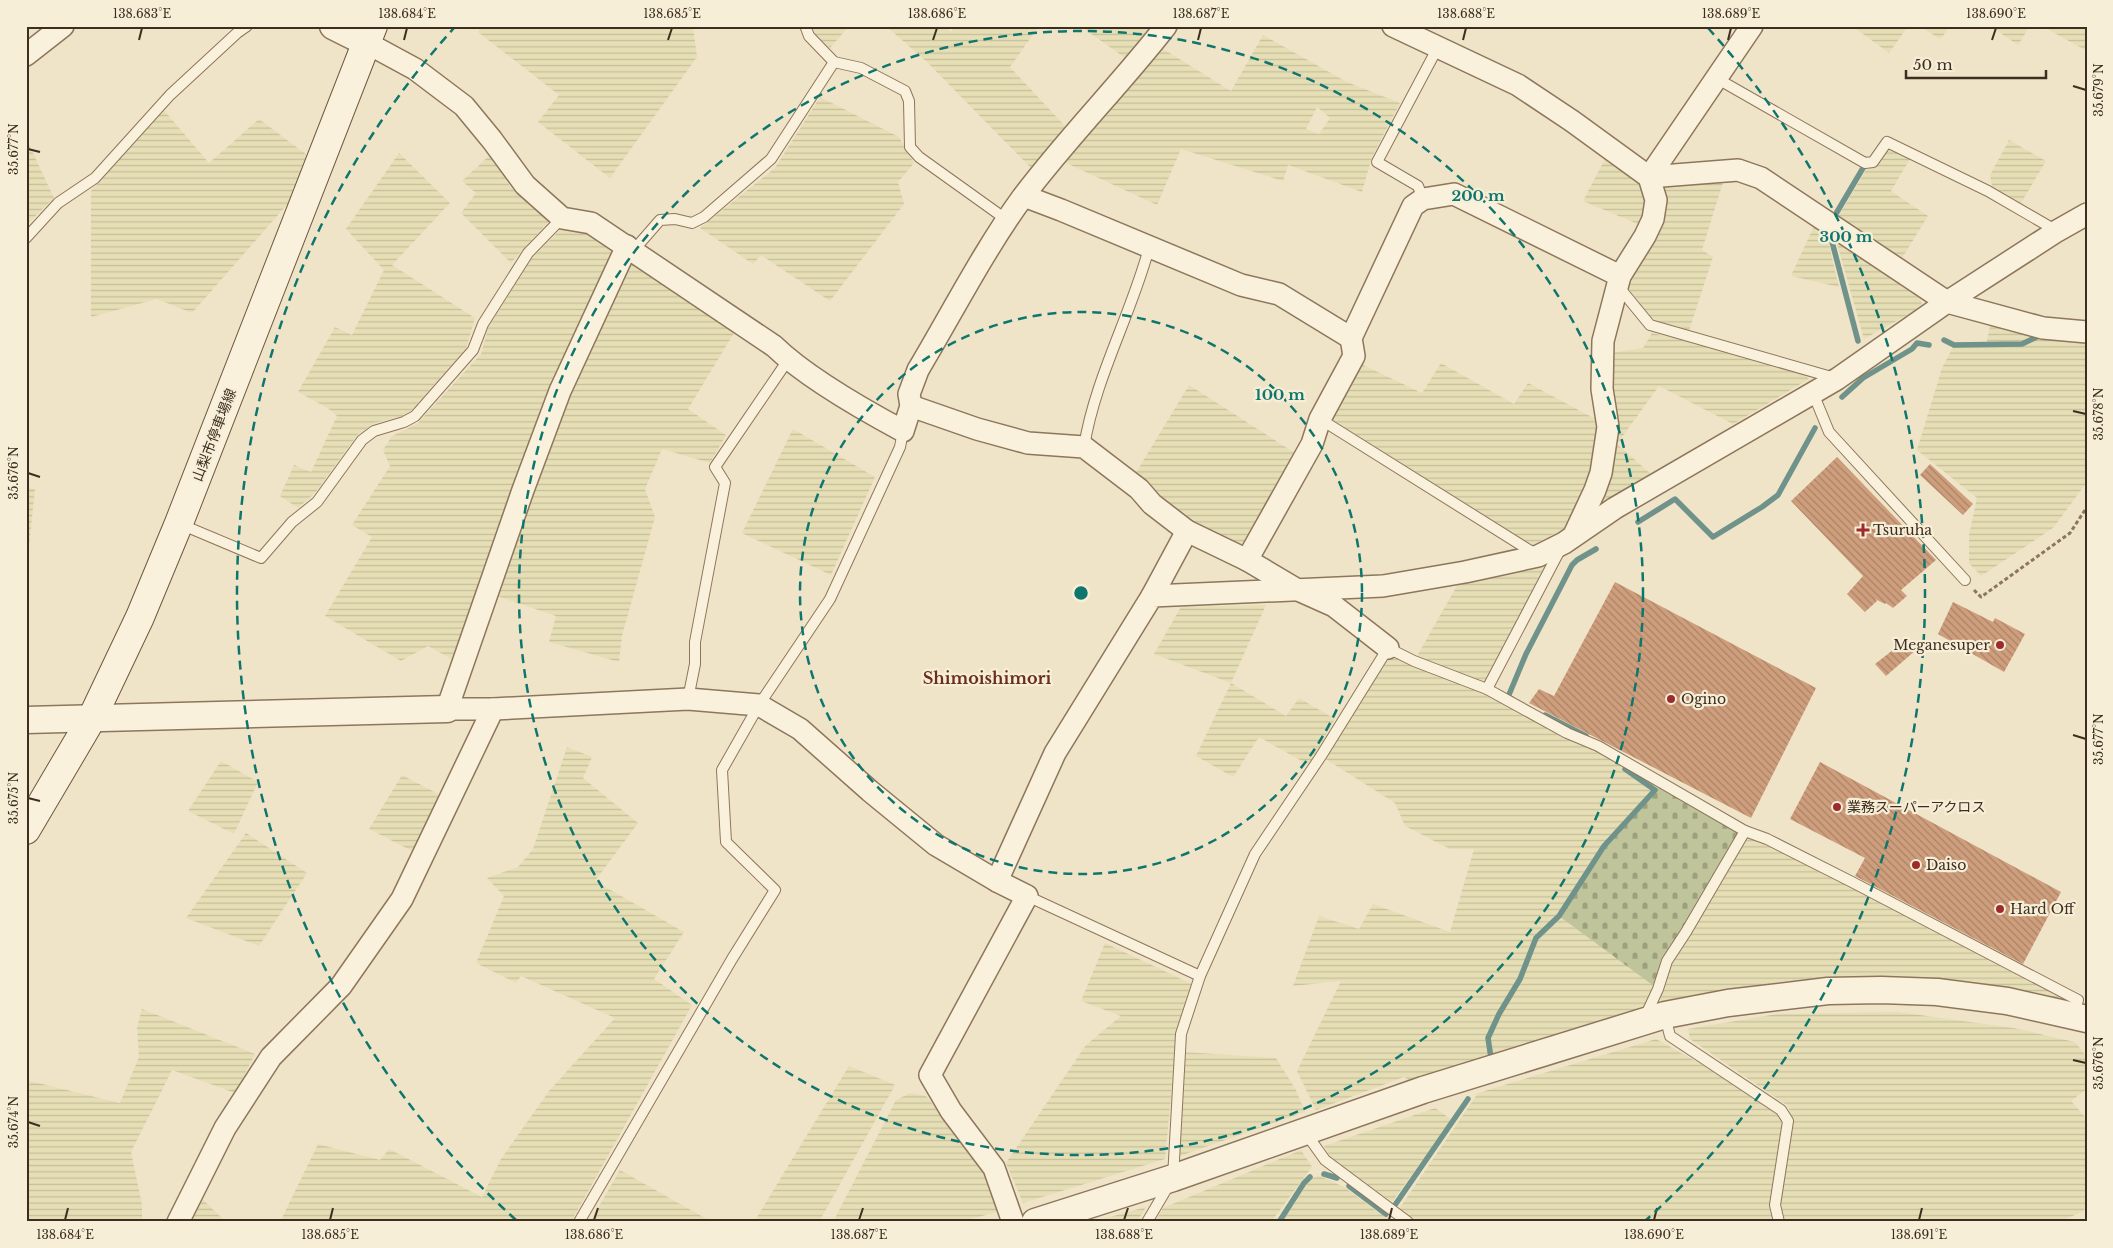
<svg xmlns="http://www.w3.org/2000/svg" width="2113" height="1248" font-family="'Libre Baskerville','Noto Sans JP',serif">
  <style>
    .farmland { fill: url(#farmland-rules); fill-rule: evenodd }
    .cemetery { fill: url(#cemetery-stones) }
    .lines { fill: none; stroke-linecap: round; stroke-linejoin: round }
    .stream { stroke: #6f938a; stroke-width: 5.5 }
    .building { fill: url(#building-back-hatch) }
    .service-casing { stroke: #8d765c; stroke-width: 12 }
    .minor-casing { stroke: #8d765c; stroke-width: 24 }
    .tertiary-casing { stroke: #8d765c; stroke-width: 29 }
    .secondary-casing { stroke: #6f573f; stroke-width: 30 }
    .path { stroke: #8d765c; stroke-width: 3; stroke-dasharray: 4 2.5; stroke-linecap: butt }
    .service { stroke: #faf1dc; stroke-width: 10 }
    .minor { stroke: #faf1dc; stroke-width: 21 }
    .tertiary { stroke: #faf1dc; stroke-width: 26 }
    .secondary { stroke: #faf1dc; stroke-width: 28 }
    .ticks { fill: none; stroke: #3d2e20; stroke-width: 2 }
    .ring { fill: none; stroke: #0f766e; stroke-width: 2.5; stroke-dasharray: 9 6 }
    .poi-dot { fill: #9e2a2b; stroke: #f7eed8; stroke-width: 2 }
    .labels { text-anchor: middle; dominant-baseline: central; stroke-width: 4.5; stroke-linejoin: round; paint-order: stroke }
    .street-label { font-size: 14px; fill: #3d2e20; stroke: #f7eed8 }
    .poi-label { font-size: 14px; fill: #3d2e20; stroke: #f7eed8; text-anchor: start }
    .quarter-label { font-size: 16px; font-weight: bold; fill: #6b2e1e; stroke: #f7eed8 }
    .centre { fill: #0f766e; stroke: #f7eed8; stroke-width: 2.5 }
    .ring-label { font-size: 15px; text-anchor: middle; font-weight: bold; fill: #0f766e; stroke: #f7eed8; stroke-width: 4.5; stroke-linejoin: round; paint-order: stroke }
    .neatline { fill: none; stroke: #3d2e20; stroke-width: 2 }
    .ticks-label { font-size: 12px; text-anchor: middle; fill: #3d2e20 }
  </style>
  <defs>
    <pattern id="farmland-rules" width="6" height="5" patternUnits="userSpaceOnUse" patternTransform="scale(1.25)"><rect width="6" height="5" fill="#e6deb5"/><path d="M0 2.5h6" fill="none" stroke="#c6bf9b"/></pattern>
    <pattern id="cemetery-stones" width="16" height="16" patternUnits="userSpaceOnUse" patternTransform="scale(1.25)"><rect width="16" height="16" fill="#bfc49a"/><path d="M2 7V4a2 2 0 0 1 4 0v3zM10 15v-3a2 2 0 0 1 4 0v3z" fill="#9ca07d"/></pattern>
    <pattern id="building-back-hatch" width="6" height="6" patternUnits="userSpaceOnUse" patternTransform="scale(1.25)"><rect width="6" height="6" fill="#cf9f7d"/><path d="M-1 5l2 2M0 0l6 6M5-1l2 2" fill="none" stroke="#a98266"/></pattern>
  </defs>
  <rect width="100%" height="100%" fill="#f0e4c8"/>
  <g class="farmland">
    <path d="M481,26H693L697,57L610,178L538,122L559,95L478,32Z"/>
    <path d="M815,26H849L830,48L811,31Z"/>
    <path d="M886,26H945L951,32L955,26H1039L1010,67L1065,126L1033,170L927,62Z"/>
    <path d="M1080,26H1155L1128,60Z"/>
    <path d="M1852,26H1908L1889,53Z"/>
    <path d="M1919,26H1951L1940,39Z"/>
    <path d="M1990,26H2030L2018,45Z"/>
    <path d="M2042,26H2087V51Z"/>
    <path d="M1263,35L1347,82L1400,103L1372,157L1362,192L1288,165L1283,181L1181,149L1157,205L1062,161L1160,47L1231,91ZM1317,107L1330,118L1319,134L1306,129Z"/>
    <path d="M820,97L899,137L914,163L898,182L904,204L830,301L761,255L753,264L700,228L775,168Z"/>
    <path d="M163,109L209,163L259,119L311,158L292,199L192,313L157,299L91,317V191Z"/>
    <path d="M26,138L54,198L26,225Z"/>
    <path d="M2009,140L2046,161L2021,203L1992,186L1990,175Z"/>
    <path d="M1887,148L1910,159L1891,191L1928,216L1899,263L1836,220L1866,170L1871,168Z"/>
    <path d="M399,153L450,203L392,265L475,318L466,349L407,415L375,423L358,434L315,493L298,508L280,496L294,465L311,472L337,416L329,409L298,392L335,327L352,335L384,270L346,229Z"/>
    <path d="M491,154L511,188L552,218L511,263L461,213L476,193L462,181Z"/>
    <path d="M1607,155L1642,179L1651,201L1645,227L1583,201Z"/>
    <path d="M1724,179L1702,250L1713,257L1689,331L1654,322L1628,288V274L1661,183Z"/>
    <path d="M1814,226L1826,232L1839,287L1791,276Z"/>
    <path d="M561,229H581L619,251L457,662L428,646L401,661L325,616L372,537L352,525L390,466L383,450L392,436L417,424L481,354L488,328L530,260Z"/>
    <path d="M1836,240L1921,297L1922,307L1864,339Z"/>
    <path d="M628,256L737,328L688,409L726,435L710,463L662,449L645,489L655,517L622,636L619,662L549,642L556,616L494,595L528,491Z"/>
    <path d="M1991,321L2087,340V482L2053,528L1981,576L1969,563V535L1977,498L1917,450L1942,368L1954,345H1986Z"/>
    <path d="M1652,333L1687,341L1804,374L1809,379L1733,424L1659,386L1617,444L1651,474L1634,489L1593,511L1610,353L1643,348Z"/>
    <path d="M1359,363L1422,393L1441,363L1514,404L1528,383L1601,422L1594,465L1572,525L1532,545L1326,416Z"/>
    <path d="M1189,385L1298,455L1245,549L1221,541L1157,500L1134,476Z"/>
    <path d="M793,429L875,477L831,575L742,533Z"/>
    <path d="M26,488L35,489L26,576Z"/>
    <path d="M1564,543L1487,689L1662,783L1604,846L1667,961L1745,831L2078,1000L2074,1015L2007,1001L1728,1003L1423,1090L1404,1077L1316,1110L1297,1071L1341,981L1293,986L1319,916L1359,929L1373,904L1450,932L1474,849H1450L1405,826L1395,803L1321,756L1388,648L1414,661L1465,572Z"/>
    <path d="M1266,605L1231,683L1286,716L1299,698L1335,719L1309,765L1259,737L1233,777L1196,756L1231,683L1154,654L1181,607Z"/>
    <path d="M567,747L592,757L583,778L638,823L595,881L684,932L654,979L692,1005L571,1222H280L318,1144L380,1160L389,1149L482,1197L501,1159L549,1091L615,1018L521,976L516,983L476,963L504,896L487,878L518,867L533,849Z"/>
    <path d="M221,761L258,782L234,834L188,811Z"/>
    <path d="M402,775L444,797L414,852L369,829Z"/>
    <path d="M246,833L307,873L259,946L186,918Z"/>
    <path d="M1105,943L1194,985L1177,1033L1165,1159L1023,1203L1006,1163L1086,1045L1121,1016L1081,1001Z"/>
    <path d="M142,1009L255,1054L235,1093L172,1070L131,1152L142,1205V1222H26V1080L120,1103L139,1057L137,1027Z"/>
    <path d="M1898,1012L2014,1028L2075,1042L2087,1057V1089L2071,1101L2087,1119V1207L2082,1212L2058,1222H1784L1779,1202L1793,1121L1788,1106L1690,1039L1688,1029L1777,1014Z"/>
    <path d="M1656,1039L1724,1077L1777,1111L1783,1127L1769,1205L1774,1222H1415L1399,1209L1478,1093Z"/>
    <path d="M1185,1052L1276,1058L1296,1090L1305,1112L1180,1156Z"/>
    <path d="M849,1066L895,1085L819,1222H754Z"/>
    <path d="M910,1093L926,1096L984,1168L1001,1211L959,1222H833L896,1100Z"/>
    <path d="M1435,1108L1452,1120L1392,1202L1331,1158L1324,1146Z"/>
    <path d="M1301,1150L1312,1167L1271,1222H1155L1163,1208Z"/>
    <path d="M620,1170L712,1222H590Z"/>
    <path d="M1320,1176L1344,1187L1375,1210L1395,1222H1282L1311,1178Z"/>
    <path d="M199,1196L226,1222H188Z"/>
    <path d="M1146,1207L1137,1222H1092Z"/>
  </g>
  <path class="cemetery" d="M1662,783L1745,831L1686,932L1658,989L1559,916L1604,846Z"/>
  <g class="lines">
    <g class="stream">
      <path d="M1834,217L1863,168"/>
      <path d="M1830,234L1858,341"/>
      <path d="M1944,340L1954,345L2022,344L2043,334"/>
      <path d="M1842,397L1863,378L1912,349L1917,343L1929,345"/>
      <path d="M1638,522L1675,499L1713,537L1762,507L1778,495L1815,428"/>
      <path d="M1512,699L1508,697L1526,654L1572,565L1577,560L1596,549"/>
      <path d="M1545,715L1586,736"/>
      <path d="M1491,1058L1488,1038L1499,1014L1520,979L1536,938L1559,916L1604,846L1655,790L1625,769"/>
      <path d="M1324,1174L1337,1178"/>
      <path d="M1349,1186L1386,1214"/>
      <path d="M1395,1205L1468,1099"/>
      <path d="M1279,1222L1304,1183L1310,1177"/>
    </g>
  </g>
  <g class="building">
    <path d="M1837,457L1936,560L1901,590L1907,596L1893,608L1886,603L1885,604L1875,599L1877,601L1865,612L1847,594L1863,576L1791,501Z"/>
    <path d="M1930,464L1973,504L1963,515L1920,475Z"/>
    <path d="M1615,582L1816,688L1751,818L1529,703L1539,689L1554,696Z"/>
    <path d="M1953,602L1993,622L1995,618L2025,634L2004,672L1938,634Z"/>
    <path d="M1907,639L1916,650L1886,676L1875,664Z"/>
    <path d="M1820,762L2061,892L2023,964L1855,876L1865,858L1790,819Z"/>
  </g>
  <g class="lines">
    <g class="service-casing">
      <g id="service">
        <path d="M834,62L861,68L905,91L909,101L910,147L919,157L1007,220"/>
        <path d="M1716,78L1865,163L1873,162L1887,142L1988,191L2057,231"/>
        <path d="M1423,199L1418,186L1377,162L1438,47"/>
        <path d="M26,238L58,203L95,178L170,95L237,33L247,26"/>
        <path d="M633,251L660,220L675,219L692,223L704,217L771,159L834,62L809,36L806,28L807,26"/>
        <path d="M1618,286L1650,325L1835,378"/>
        <path d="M1813,393L1829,432L1965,580"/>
        <path d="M1320,419L1537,555"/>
        <path d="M1084,447C1095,378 1131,315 1149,248"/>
        <path d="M180,524L261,558L292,522L317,502L362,440L374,431L404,422L415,416L473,350L483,324L528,253L562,218"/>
        <path d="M1487,689L1561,548"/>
        <path d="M688,699L695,664V642L725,483L715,467L788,360"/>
        <path d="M1745,831L1767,839L1852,882L2078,1000L2074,1015"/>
        <path d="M1027,896L1200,976"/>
        <path d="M1665,1016L1670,1036L1781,1110L1788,1121L1775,1205L1779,1222"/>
        <path d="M1305,1132L1325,1160L1408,1222"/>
        <path d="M579,1222L732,959L775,890L726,842L722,770L759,705L830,599L900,447L903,431"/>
        <path d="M1147,1222L1173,1178L1181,1034L1200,976L1255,854L1321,756L1388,648L1414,661L1487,689L1567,733L1598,746L1745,831L1686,932L1667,961L1658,989L1645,1017"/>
      </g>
    </g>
    <g class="minor-casing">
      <g id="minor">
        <path d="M1393,26L1518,85L1572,121L1649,177L1656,200L1653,219L1645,236L1620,276L1603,341L1602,389L1608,427L1601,473L1595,490L1574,535"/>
        <path d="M367,43L415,69L464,106L492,140L525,185L562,218L591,223L774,346C807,378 862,409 903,431L911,406L909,394L918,370C952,313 983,252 1022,198C1067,138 1120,85 1166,26"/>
        <path d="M26,55L63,26"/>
        <path d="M1649,177L1738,170L1761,178L1947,302L2043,328L2087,332"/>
        <path d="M1649,177L1752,26"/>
        <path d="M1024,196L1061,210L1241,285L1279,294L1351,338"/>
        <path d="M627,246L560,391L523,490L447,709H493L688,699L759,705L800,729L870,791L936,845L997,881L1027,896L930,1075L951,1111L994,1168L1013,1222"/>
        <path d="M911,406L977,429L1028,443L1084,447L1139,489L1152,504L1187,531L1247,560L1296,589L1334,606L1388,648"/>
        <path d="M1247,560L1312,444L1320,419L1354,356L1351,338L1413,206L1423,199L1454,194L1620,276"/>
        <path d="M1152,596L1187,531"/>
        <path d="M997,881L1055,753L1152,596L1383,586L1465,572L1538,556L1564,543L1615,508L1837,379L1947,302L2057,231L2087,214"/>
        <path d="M178,1222L225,1128L271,1057L341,986L402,899L493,709"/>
      </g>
    </g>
    <g class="tertiary-casing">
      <g id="tertiary">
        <path d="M333,26L367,43"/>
        <path d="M26,720L447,709"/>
        <path d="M1035,1222L1173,1178L1423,1090L1665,1015L1728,1003L1828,991L1881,990L1937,992L2007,1001L2087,1019"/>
      </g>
    </g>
    <g class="secondary-casing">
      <path id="secondary" d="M26,830L92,718L140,617L179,523L373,26"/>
    </g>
    <path class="path" d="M1974,590L1981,597L2070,533L2087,507"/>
    <use href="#service" class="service"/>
    <use href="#minor" class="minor"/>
    <use href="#tertiary" class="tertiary"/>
    <use href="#secondary" class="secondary"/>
  </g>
  <path class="ticks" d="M139,40L142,28M404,40L407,28M668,40L672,28M933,40L937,28M1198,40L1201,28M1463,40L1466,28M1728,40L1731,28M1992,40L1996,28M2073,86L2086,90M28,149L40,152M2073,411L2086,414M28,473L40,477M2073,735L2086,739M28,798L40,801M2073,1060L2086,1063M28,1122L40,1126M65,1220L68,1208M330,1220L333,1208M594,1220L598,1208M859,1220L863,1208M1124,1220L1128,1208M1389,1220L1392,1208M1654,1220L1657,1208M1919,1220L1922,1208"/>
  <g class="ring">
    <circle cx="1081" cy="593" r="281"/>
    <circle cx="1081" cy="593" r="562"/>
    <path d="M516 1220A844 844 0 0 1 454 28M1708 28A844 844 0 0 1 1646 1220"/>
  </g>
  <g class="poi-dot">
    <path d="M1860.5 522.5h5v5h5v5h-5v5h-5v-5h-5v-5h5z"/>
    <circle cx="2000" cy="645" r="5"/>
    <circle cx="1671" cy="699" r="5"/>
    <circle cx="1837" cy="807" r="5"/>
    <circle cx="1916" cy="865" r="5"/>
    <circle cx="2000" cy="909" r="5"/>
  </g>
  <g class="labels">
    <g class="street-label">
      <text transform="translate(214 435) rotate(-69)">山梨市停車場線</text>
    </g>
    <g class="poi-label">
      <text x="1873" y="530">Tsuruha</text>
      <text x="1990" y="645" text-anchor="end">Meganesuper</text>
      <text x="1681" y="699">Ogino</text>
      <text x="1847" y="807">業務スーパーアクロス</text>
      <text x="1926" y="865">Daiso</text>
      <text x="2010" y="909">Hard Off</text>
    </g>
    <g class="quarter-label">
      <text x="987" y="678">Shimoishimori</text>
    </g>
  </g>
  <circle cx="1081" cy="593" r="8" class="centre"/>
  <g class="ring-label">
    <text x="1478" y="201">200 m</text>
    <text x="1846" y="242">300 m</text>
    <text x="1280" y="400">100 m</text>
  </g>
  <rect width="2113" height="1248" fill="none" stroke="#f7eed8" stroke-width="55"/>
  <path d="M1906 70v8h140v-8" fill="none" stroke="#3d2e20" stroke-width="2.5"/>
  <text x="1913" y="70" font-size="15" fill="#3d2e20" stroke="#f7eed8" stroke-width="4" paint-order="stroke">50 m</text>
  <rect x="28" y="28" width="2058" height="1192" class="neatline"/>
  <g class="ticks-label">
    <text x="142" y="18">138.683°E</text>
    <text x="407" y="18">138.684°E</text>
    <text x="672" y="18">138.685°E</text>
    <text x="937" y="18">138.686°E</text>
    <text x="1201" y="18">138.687°E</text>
    <text x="1466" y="18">138.688°E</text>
    <text x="1731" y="18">138.689°E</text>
    <text x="1996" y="18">138.690°E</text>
    <text transform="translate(2099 90) rotate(-90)" y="4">35.679°N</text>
    <text transform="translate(14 149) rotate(-90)" y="4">35.677°N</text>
    <text transform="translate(2099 414) rotate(-90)" y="4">35.678°N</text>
    <text transform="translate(14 473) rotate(-90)" y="4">35.676°N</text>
    <text transform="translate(2099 739) rotate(-90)" y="4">35.677°N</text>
    <text transform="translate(14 798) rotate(-90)" y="4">35.675°N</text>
    <text transform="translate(2099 1063) rotate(-90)" y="4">35.676°N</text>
    <text transform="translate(14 1122) rotate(-90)" y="4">35.674°N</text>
    <text x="65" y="1239">138.684°E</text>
    <text x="330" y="1239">138.685°E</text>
    <text x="594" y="1239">138.686°E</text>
    <text x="859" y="1239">138.687°E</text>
    <text x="1124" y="1239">138.688°E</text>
    <text x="1389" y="1239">138.689°E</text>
    <text x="1654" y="1239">138.690°E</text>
    <text x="1919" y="1239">138.691°E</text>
  </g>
</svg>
